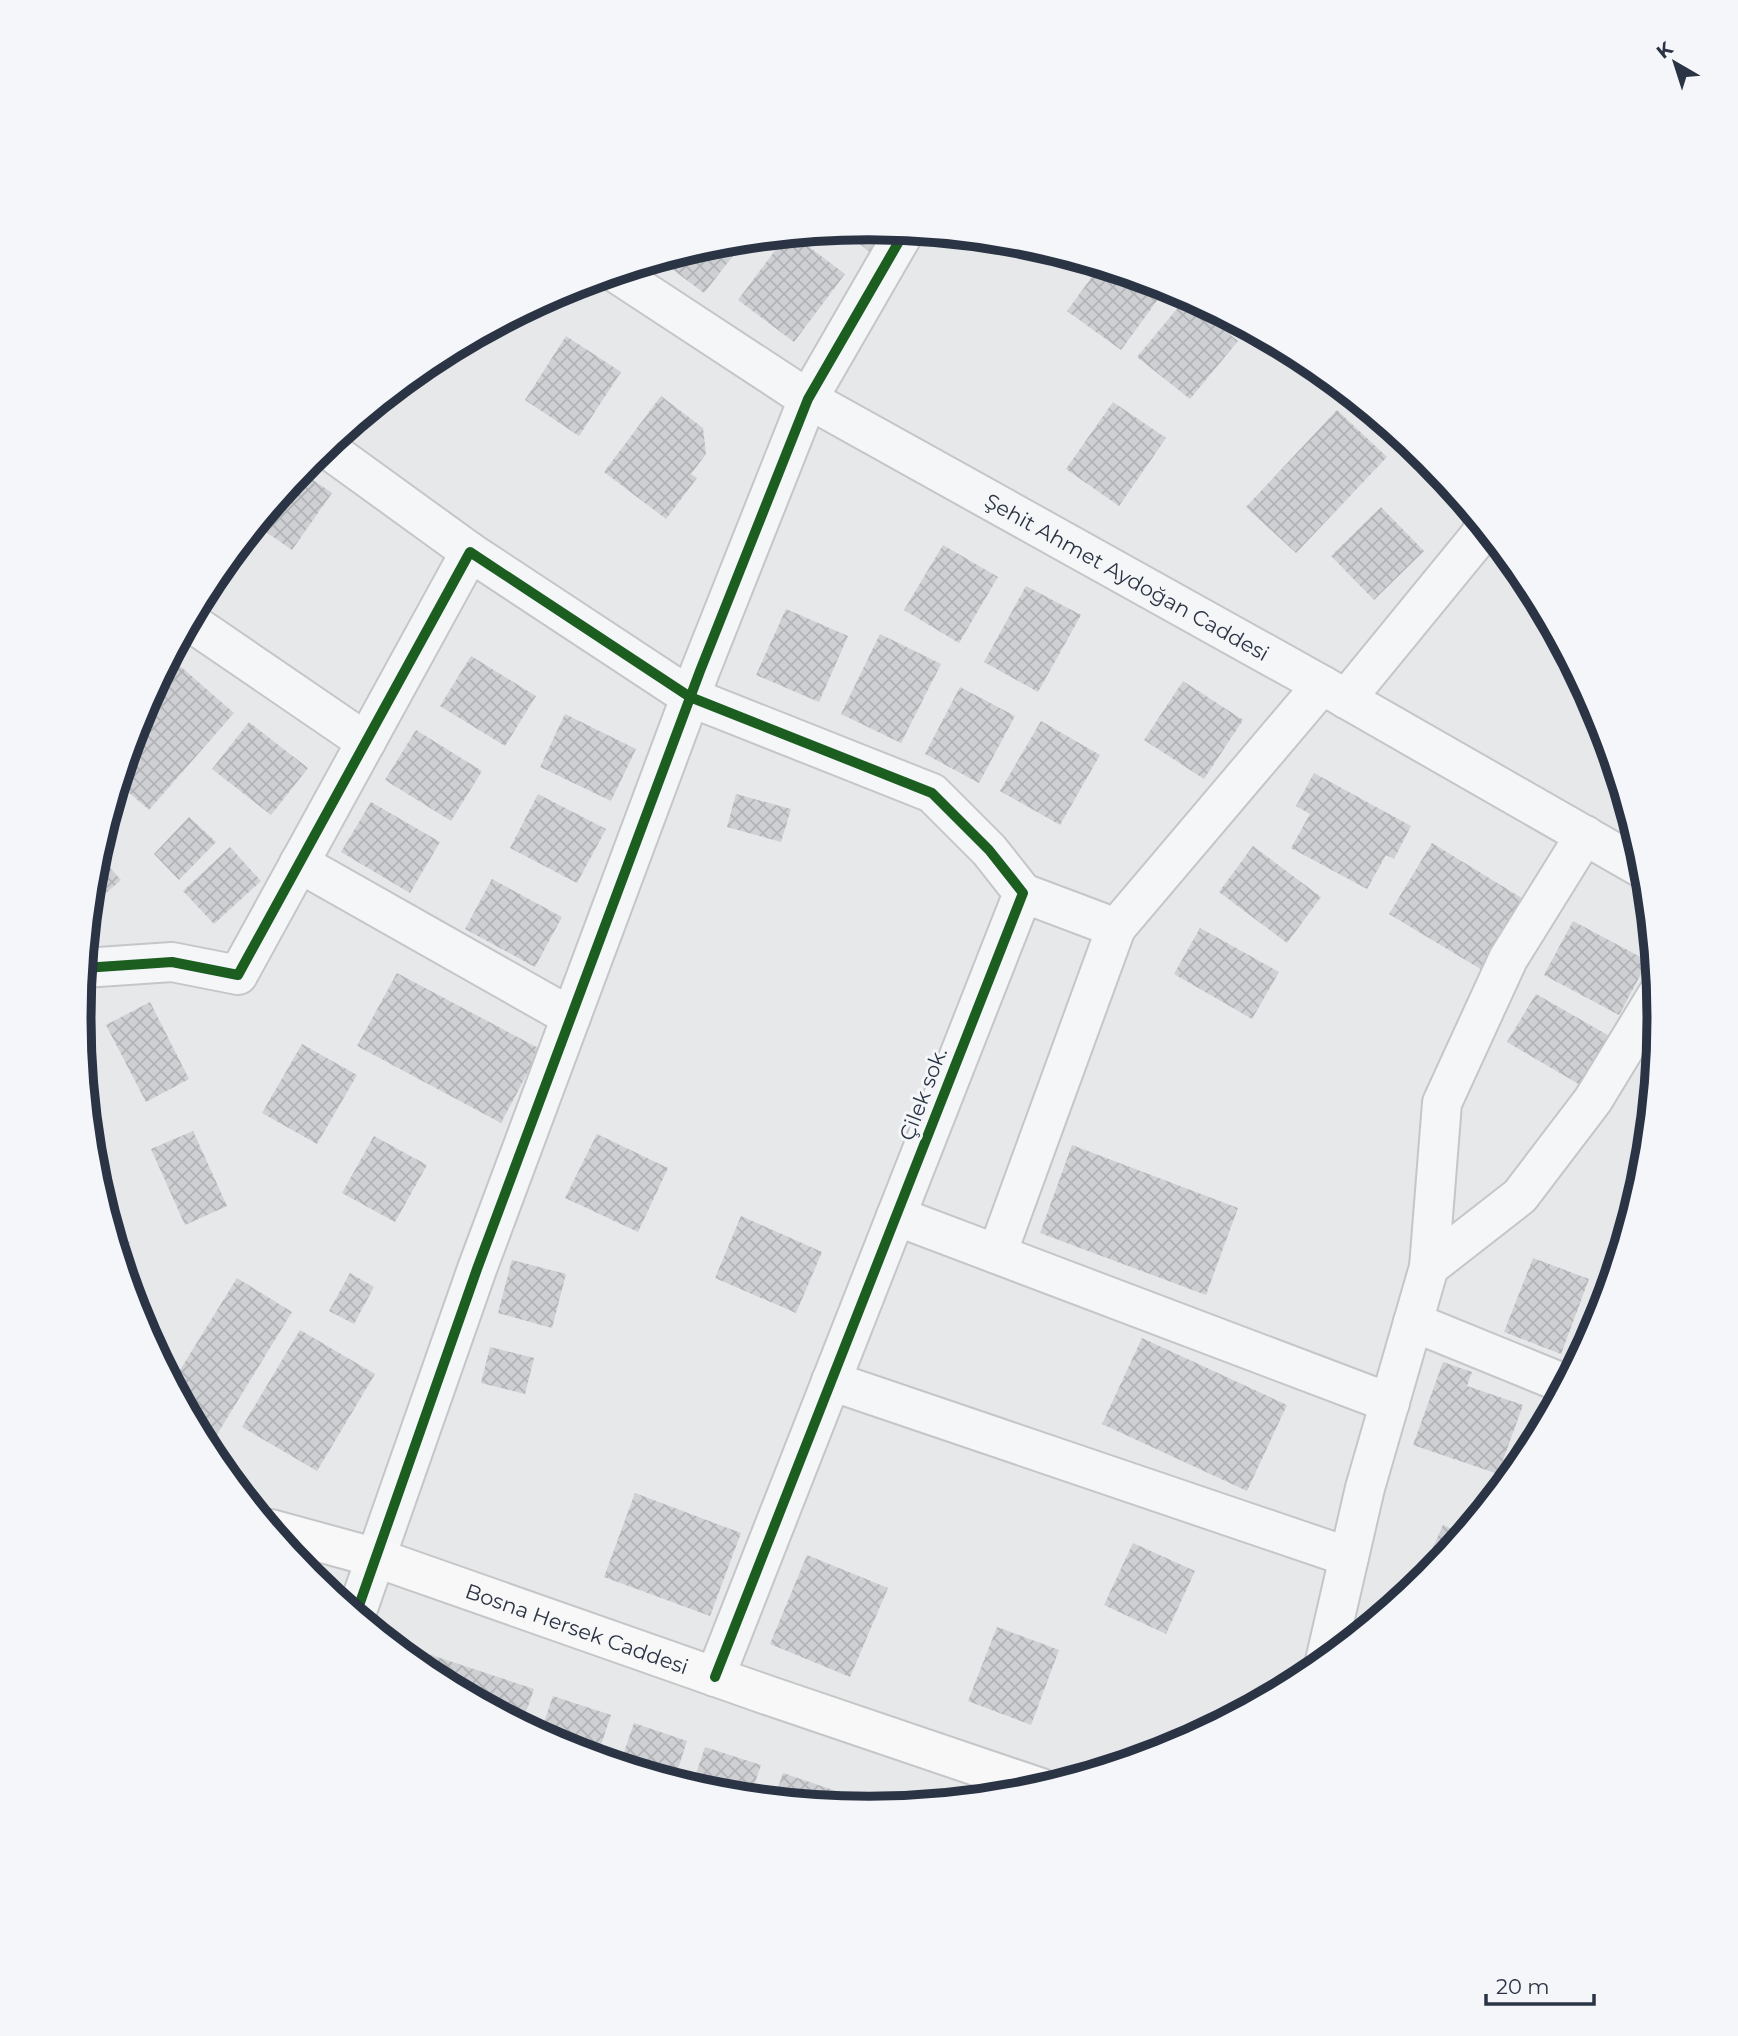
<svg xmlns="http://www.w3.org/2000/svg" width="1738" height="2036" font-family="Montserrat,sans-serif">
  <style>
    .building { fill: url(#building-cross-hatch) }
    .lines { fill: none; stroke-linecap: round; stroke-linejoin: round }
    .minor-casing { stroke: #c4c6c8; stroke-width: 42 }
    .tertiary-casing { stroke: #c4c6c8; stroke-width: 42 }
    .secondary-casing { stroke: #c4c6c8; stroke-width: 42 }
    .minor { stroke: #f5f6f7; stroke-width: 38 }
    .tertiary { stroke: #f5f6f7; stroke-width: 38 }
    .secondary { stroke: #f8f8f8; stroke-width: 38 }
    .cycleway-casing { stroke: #f4f6f9; stroke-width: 15 }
    .cycleway { stroke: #1b5e20; stroke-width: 10 }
    .labels { text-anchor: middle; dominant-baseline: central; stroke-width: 6; stroke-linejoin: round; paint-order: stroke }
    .street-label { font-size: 21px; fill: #2b3445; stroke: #f4f6f9 }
    .rim { fill: none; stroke: #2b3445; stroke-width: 9 }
  </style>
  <defs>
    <pattern id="building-cross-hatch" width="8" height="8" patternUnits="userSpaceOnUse" patternTransform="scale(1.75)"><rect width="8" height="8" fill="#ced0d3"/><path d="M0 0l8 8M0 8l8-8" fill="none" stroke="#b1b3b6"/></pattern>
  </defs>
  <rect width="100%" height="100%" fill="#e6e8ea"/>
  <g class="building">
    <path d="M869,228L888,230L871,253L842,230Z"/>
    <path d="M793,235L845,274L794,342L738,300L786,236Z"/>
    <path d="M741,240L744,242L704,293L660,260L715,243Z"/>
    <path d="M1100,266L1167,287L1121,350L1067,311Z"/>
    <path d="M1185,299L1238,341L1190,399L1137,357Z"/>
    <path d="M566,336L621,372L579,436L525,400Z"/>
    <path d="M661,396L703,428L706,454L691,474L697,478L666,519L604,472Z"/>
    <path d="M1113,402L1166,438L1119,506L1066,469Z"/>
    <path d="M1337,410L1387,457L1296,553L1246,507Z"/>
    <path d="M300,471L332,493L292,550L256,525Z"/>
    <path d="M1381,507L1424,551L1374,600L1331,556Z"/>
    <path d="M943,545L998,577L959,643L904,610Z"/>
    <path d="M1026,586L1081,615L1038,692L984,662Z"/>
    <path d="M786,609L848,636L819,702L756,675Z"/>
    <path d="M880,634L941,664L901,743L841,714Z"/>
    <path d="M471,656L536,696L505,746L440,706Z"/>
    <path d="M180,666L234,713L149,810L118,783L139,715Z"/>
    <path d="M1183,681L1243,720L1204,779L1144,740Z"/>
    <path d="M960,687L1015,716L979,783L925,754Z"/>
    <path d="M565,714L636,749L611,801L540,767Z"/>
    <path d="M1041,721L1100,755L1060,825L1000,791Z"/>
    <path d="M249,722L308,768L271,815L212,769Z"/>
    <path d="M416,730L482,771L451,821L385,780Z"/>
    <path d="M1314,773L1411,826L1394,859L1386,855L1367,889L1291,848L1310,814L1296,806Z"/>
    <path d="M538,794L606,829L577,883L510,848Z"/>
    <path d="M736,794L791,809L781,842L727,827Z"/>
    <path d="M371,802L440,842L410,893L341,852Z"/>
    <path d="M189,817L216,842L179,880L154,854Z"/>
    <path d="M1432,843L1525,900L1482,970L1389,914Z"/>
    <path d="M1253,846L1321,897L1287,943L1219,892Z"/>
    <path d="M230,847L261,881L214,924L183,891Z"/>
    <path d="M97,853L121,880L90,907L94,863Z"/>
    <path d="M492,879L562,917L535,967L465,929Z"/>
    <path d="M1573,921L1648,961L1619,1015L1544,975Z"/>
    <path d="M1200,928L1279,972L1252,1019L1174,974Z"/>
    <path d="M397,973L540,1049L501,1123L357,1046Z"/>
    <path d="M1536,994L1611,1037L1582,1086L1507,1042Z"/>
    <path d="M150,1002L189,1079L146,1102L106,1025Z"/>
    <path d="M302,1044L357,1075L317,1144L262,1113Z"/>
    <path d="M1657,1044L1656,1051L1654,1072L1644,1066Z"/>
    <path d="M193,1131L227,1206L185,1225L151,1149Z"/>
    <path d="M597,1134L668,1168L638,1232L565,1198Z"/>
    <path d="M374,1136L427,1165L395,1222L342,1193Z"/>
    <path d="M1072,1145L1238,1208L1206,1295L1040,1233Z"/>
    <path d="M741,1216L822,1252L796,1313L715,1278Z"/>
    <path d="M112,1232L130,1242L120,1260Z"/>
    <path d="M1533,1258L1589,1279L1561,1354L1504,1332Z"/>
    <path d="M512,1260L566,1274L552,1328L498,1313Z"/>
    <path d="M350,1273L374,1287L354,1324L329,1311Z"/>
    <path d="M237,1278L292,1312L210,1446L204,1443L172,1383Z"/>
    <path d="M300,1330L375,1374L317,1471L242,1427Z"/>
    <path d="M1142,1338L1287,1405L1247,1491L1102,1424Z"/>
    <path d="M490,1347L534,1358L525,1394L481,1383Z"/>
    <path d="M1443,1362L1472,1372L1467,1386L1523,1405L1498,1474L1413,1445Z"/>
    <path d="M635,1493L741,1533L710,1616L604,1577Z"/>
    <path d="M1443,1525L1463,1534L1424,1580L1419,1578Z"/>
    <path d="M1133,1543L1195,1571L1166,1634L1104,1605Z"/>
    <path d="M807,1555L888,1588L850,1677L770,1644Z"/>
    <path d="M997,1627L1059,1650L1031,1725L968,1701Z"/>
    <path d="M416,1650L534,1689L522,1724L430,1675L413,1661Z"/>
    <path d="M553,1696L611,1715L597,1757L566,1748L540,1734Z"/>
    <path d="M634,1723L687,1741L674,1781L620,1764Z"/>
    <path d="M705,1747L761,1765L750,1797L714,1793L692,1786Z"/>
    <path d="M783,1773L839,1792L835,1805L774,1799Z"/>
  </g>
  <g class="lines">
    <g class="minor-casing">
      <g id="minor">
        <path d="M325,447L470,552"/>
        <path d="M189,621L366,742"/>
        <path d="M1346,699L1481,534L1483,526"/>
        <path d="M299,863L571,1017"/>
        <path d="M1116,928L1322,685"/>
        <path d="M84,968L172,962L238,975L470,552L690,697L932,793L989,850L1023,893L715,1677"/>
        <path d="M896,1216L1390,1403"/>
        <path d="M997,1254L1116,928L1023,893"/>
        <path d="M1429,1267L1520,1196L1593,1100L1657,995"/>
        <path d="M1413,1322L1565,1384"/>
        <path d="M831,1381L1349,1557"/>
        <path d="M356,1614L477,1269L700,671L808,399L905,231"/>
        <path d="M1325,1661L1365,1488L1429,1267L1442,1103L1508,959L1585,835"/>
      </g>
    </g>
    <g class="tertiary-casing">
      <g id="tertiary">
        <path id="s1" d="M616,273L808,399L1322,685L1645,870"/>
      </g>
    </g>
    <g class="secondary-casing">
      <g id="secondary">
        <path id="s2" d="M271,1529L377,1558L767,1695L1041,1788"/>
      </g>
    </g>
    <use href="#minor" class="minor"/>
    <use href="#tertiary" class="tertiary"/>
    <use href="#secondary" class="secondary"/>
    <g class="cycleway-casing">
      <g id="cycleway">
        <path d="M84,968L172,962L238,975L470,552L690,697L932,793L989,850L1023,893L715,1677"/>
        <path d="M356,1614L477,1269L700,671L808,399L905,231"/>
      </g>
    </g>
    <use href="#cycleway" class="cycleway"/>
  </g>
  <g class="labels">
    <g class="street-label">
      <text stroke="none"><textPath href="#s1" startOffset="595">Şehit Ahmet Aydoğan Caddesi</textPath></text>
      <text transform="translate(923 1094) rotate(-69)">Çilek sok.</text>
      <text stroke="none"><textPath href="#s2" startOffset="322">Bosna Hersek Caddesi</textPath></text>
    </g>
  </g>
  <path d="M0 0H1738V2036H0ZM91 1018a778 778 0 1 1 1556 0a778 778 0 1 1-1556 0Z" fill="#f4f6f9" fill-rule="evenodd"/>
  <path class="rim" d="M91 1018a778 778 0 1 1 1556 0a778 778 0 1 1-1556 0Z"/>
  <g transform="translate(1675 63) rotate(321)" stroke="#f4f6f9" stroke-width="5" paint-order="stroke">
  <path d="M0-5L12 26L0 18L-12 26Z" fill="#2b3445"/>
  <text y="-10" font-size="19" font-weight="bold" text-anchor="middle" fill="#2b3445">K</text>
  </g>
  <path d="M1486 1994v10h108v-10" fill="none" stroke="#2b3445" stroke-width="3.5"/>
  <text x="1496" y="1994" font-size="21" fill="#2b3445" stroke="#f4f6f9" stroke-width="5" paint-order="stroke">20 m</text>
</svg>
